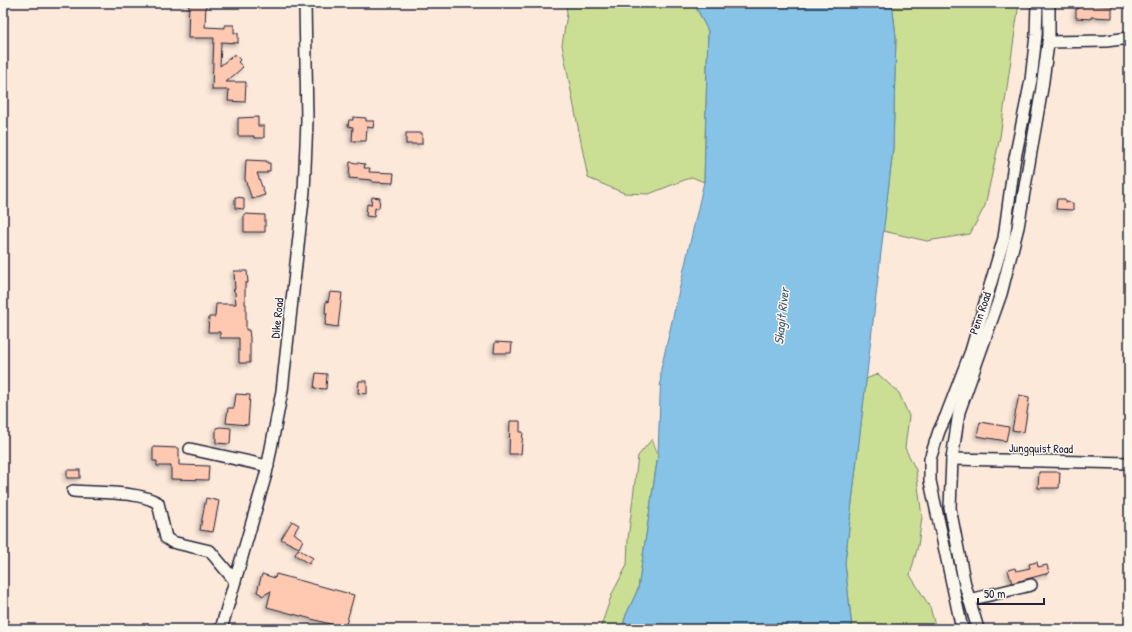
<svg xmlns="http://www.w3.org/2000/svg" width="1132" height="632" font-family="'Patrick Hand',sans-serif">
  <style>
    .green { fill: #cadf94; stroke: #768068 }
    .water { fill: #86c3e6; stroke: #5e83a2 }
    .building { fill: #ffc9b1; stroke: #22223b; filter: url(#shadow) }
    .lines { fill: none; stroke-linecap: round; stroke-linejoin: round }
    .minor-casing { stroke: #22223b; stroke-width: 14 }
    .minor { stroke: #fbf7ec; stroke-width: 11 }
    .labels { text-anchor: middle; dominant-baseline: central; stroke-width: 3; stroke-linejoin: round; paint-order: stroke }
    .street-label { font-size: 12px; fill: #22223b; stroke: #fbf7ec }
    .water-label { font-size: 13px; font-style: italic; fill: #455a77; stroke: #fbf7ec }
  </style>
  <defs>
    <filter id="shadow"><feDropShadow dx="-2.5" dy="2.5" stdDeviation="2" flood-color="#0004"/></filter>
  </defs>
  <rect width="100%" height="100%" fill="#fce9da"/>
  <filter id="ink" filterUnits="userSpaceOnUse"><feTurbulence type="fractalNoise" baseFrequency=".025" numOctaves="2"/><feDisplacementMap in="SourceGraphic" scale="8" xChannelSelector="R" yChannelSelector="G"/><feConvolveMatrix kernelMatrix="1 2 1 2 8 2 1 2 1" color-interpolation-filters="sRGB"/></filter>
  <g filter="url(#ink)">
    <g class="green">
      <path d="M566,3H694L708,31L704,182L692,177L649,194L624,193L588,178L562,45L567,14Z"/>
      <path d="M892,3H1019L1000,137L985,206L970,234L927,241L883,231L893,149L896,36Z"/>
      <path d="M878,374L899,393L909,416L905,448L916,470L922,517L918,546L910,575L930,607L936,629H852L845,563L866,379Z"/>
      <path d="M652,439L658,455L638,589L626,615L622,629H600L612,594L627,565L628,539L638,456Z"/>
    </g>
    <path class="water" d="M694,3H892L896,36L893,149L845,563L852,629H622L626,615L638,589L658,455L661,369L704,182L708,31Z"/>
    <g class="building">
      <path d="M189,3H206L205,27L225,28V25H234V33H238V43L221,42L220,66L235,54L240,60L238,62L243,67L226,82H246L245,102L228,101L229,90H212L214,38H188Z"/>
      <path d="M1078,4L1112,6V18L1091,17V19L1076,18V9H1078Z"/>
      <path d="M258,117V126H264V138H254V136H238V118Z"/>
      <path d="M353,117L366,118V121H374L373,128L367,127L366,141H352L353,127L348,126L349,120H353Z"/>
      <rect x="406" y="133" width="16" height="11"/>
      <path d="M246,160L267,161V163H270V171H267V173H257L265,195L252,199L245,179Z"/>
      <path d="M350,162L365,164L364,168H370L369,172L394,173L393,183L372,182V180L349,178Z"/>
      <path d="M235,197L244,198V209L235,208Z"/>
      <path d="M372,197L380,198L379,208H375L374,217L366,216L367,204L371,205Z"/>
      <path d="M1057,199H1065V202L1073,203V210L1056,209Z"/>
      <path d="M244,214L265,215V232H244Z"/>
      <path d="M234,271H247L248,283H245V304H246V330H249L250,338V363H239V338H220V332H208L209,317H215L216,304H236L235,292L233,290L235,289Z"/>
      <path d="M330,292L342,293L338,327L325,325L327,313H325L326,301L328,302Z"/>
      <path d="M495,342L512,343L511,353H494Z"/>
      <path d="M316,373L327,374L326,389L314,388Z"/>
      <path d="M359,381H367V394L358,393Z"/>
      <path d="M236,394L250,395L248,425L226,423L228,408H234Z"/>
      <path d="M1019,395L1029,397V400L1024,432L1012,430Z"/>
      <path d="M510,421H520V432H523L521,454H509Z"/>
      <path d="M980,422L1009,427L1006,441L977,436Z"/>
      <path d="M220,427L231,428L230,444L216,443V428Z"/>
      <path d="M153,447L179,448V465L209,466L208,480L171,479V466H157V461H153Z"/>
      <rect x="67" y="470" width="13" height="8"/>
      <path d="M1039,472H1060L1059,488H1038Z"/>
      <path d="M206,498L219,501L213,532L200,530Z"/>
      <path d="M292,521L299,525L294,533L303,540L299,548L281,539Z"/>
      <path d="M298,549L313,558L309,564L295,555Z"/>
      <path d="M1037,562L1038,567L1047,565L1049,573L1012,583L1008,570L1015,568L1016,571L1030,568L1029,564Z"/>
      <path d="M262,574L275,578L276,574L354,595L345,628L267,607L271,591L262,596L261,594L257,592Z"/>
    </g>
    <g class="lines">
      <g class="minor-casing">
        <g id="minor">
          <path d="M1048,42L1106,41L1129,38"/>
          <path d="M190,449L268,466"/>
          <path d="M952,459L1129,463"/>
          <path d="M73,491C96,493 139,491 158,503L166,538L172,542L210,551L235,581"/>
          <path d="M969,600L1031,585"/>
          <path d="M221,629L266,474L282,391L304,191L307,121L305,3"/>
          <path d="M962,629L930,481V459L939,431L946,416L971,351L1004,238L1014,163L1031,80L1036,35L1037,3"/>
          <path d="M978,629L965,585L950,508L952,459L959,412L1001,294L1018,227L1042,88L1049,36V3"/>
        </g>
      </g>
      <use href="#minor" class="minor"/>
    </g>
  </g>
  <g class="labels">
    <g class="street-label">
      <text transform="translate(980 313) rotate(-71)">Penn Road</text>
      <text transform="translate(277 318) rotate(-84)">Dike Road</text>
      <text transform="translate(1041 448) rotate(1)">Jungquist Road</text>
    </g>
    <g class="water-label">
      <text transform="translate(781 316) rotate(-84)">Skagit River</text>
    </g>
  </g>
  <rect width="1132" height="632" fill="none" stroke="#fbf7ec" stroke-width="16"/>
  <rect x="8" y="8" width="1116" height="616" fill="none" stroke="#22223b" stroke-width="1.5" filter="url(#ink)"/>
  <path d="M978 598v6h66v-6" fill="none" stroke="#22223b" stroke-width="2"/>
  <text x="984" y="598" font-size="12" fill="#22223b" stroke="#fbf7ec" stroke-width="3" paint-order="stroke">50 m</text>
</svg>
